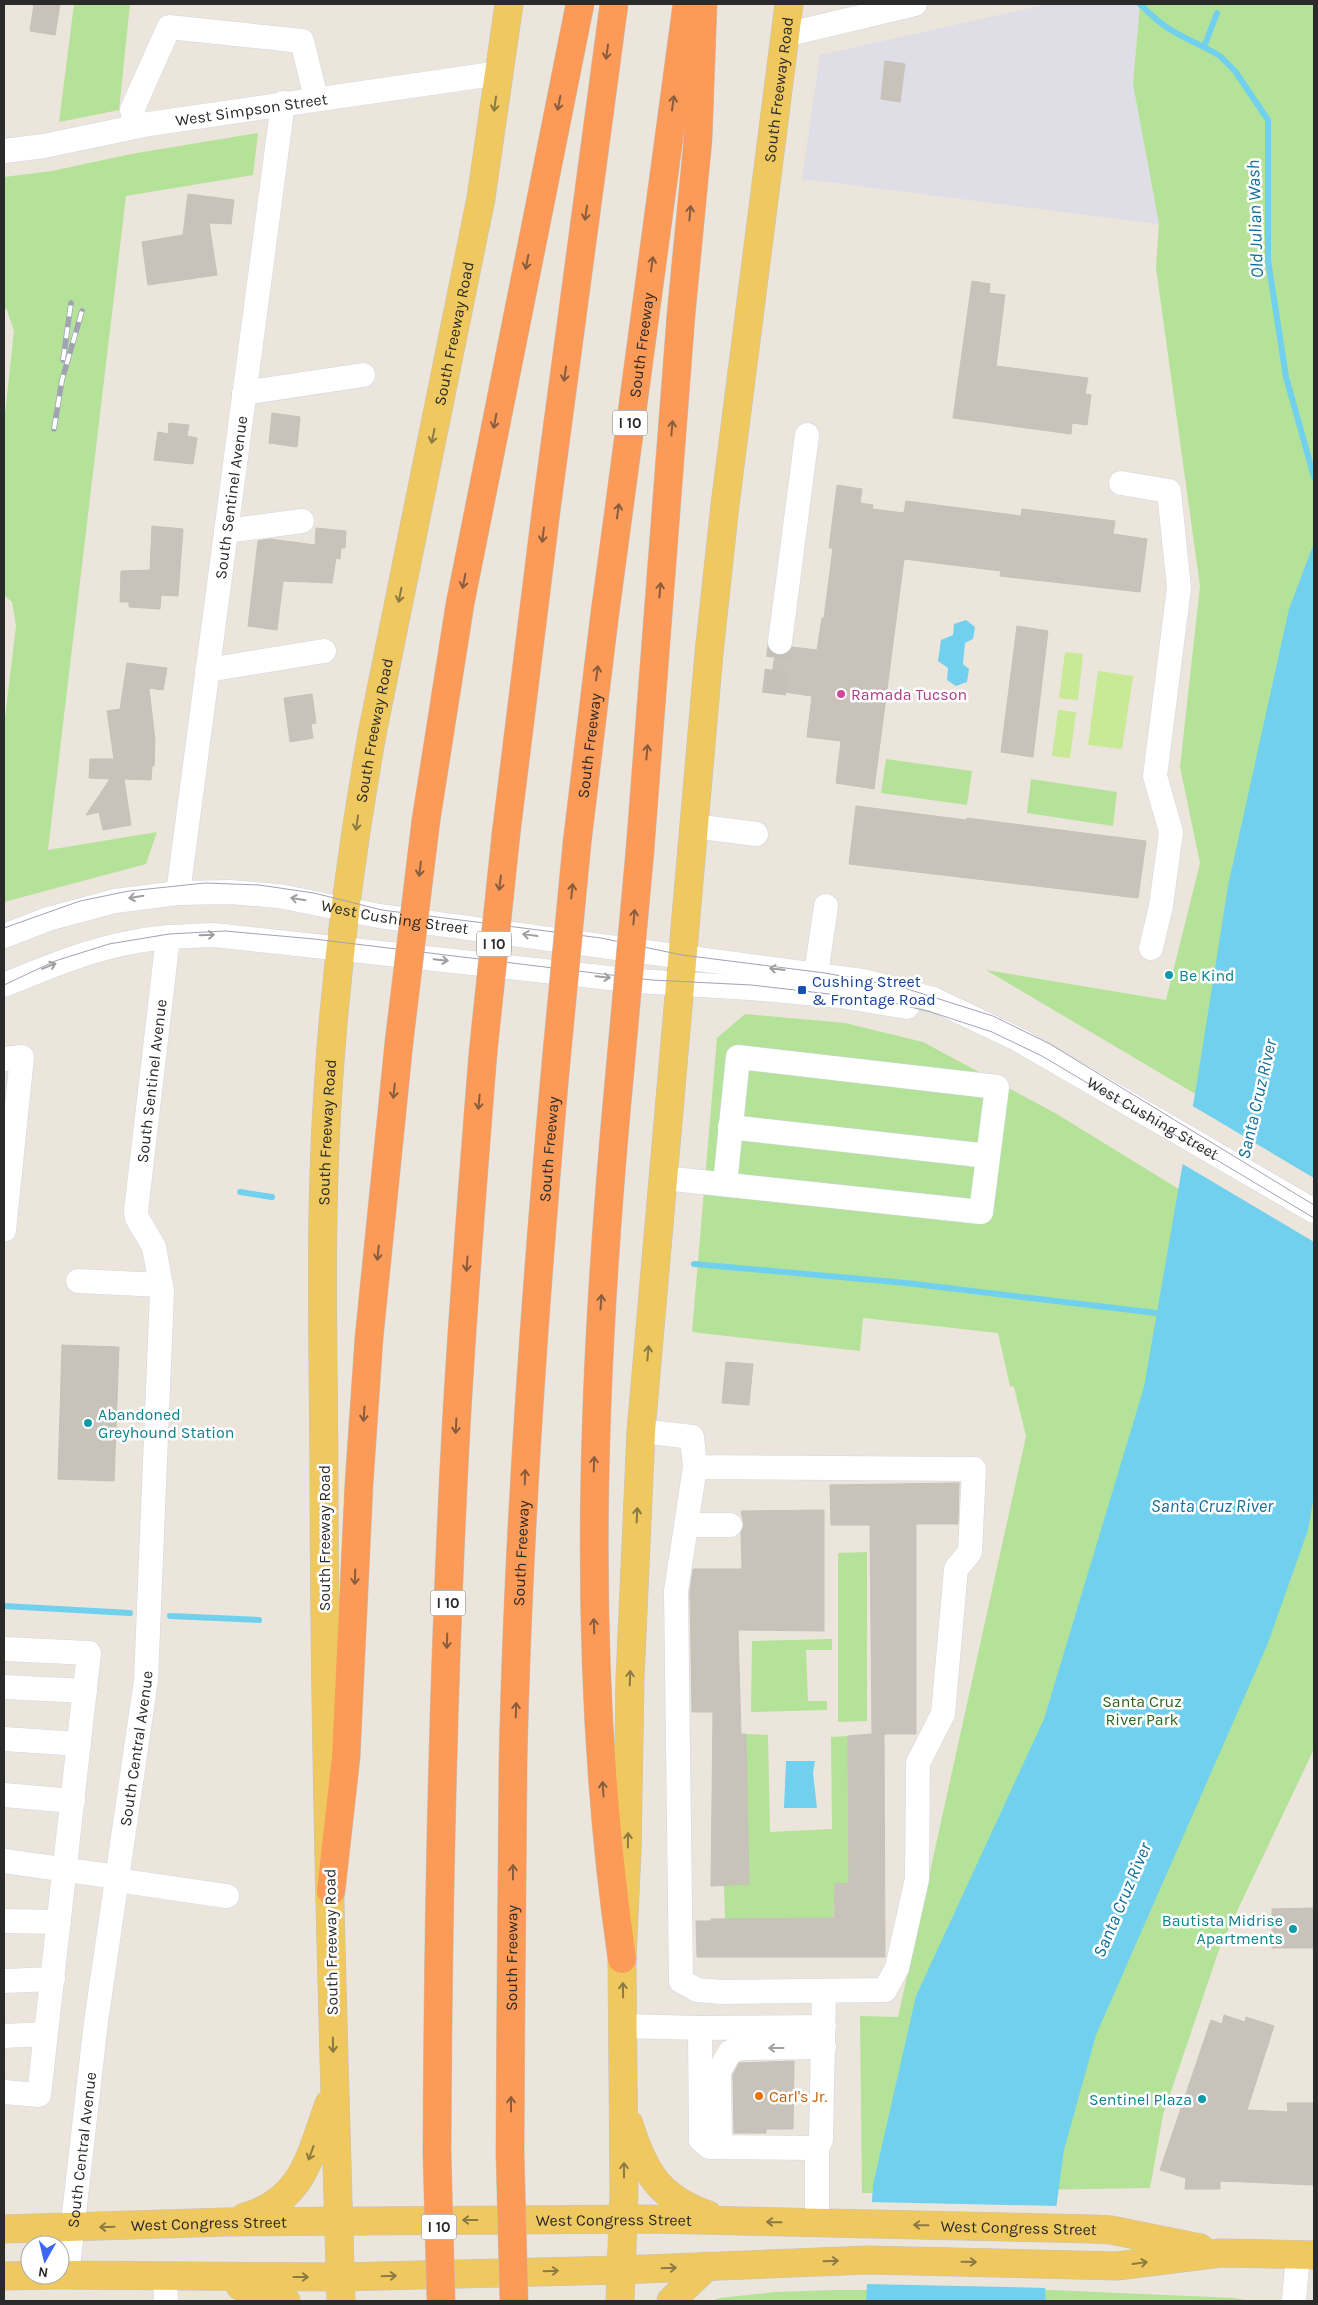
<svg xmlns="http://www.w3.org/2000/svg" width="1318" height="2305" font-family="Karla,sans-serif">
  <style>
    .industrial { fill: #dfdde5 }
    .green { fill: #b4e299 }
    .pitch { fill: #c8e995 }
    .water { fill: #71d0ed }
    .pier { fill: #ece5dc }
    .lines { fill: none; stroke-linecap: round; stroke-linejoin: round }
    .stream { stroke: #71d0ed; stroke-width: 6 }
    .building { fill: #c7c3bb; stroke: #c7c1b6 }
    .minor-tunnel { stroke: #c5c0b8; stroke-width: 24; stroke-dasharray: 24 12; stroke-linecap: butt }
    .minor-casing { stroke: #d2d5e3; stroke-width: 25 }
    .major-casing { stroke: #c3c3c3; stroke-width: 29 }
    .highway-casing { stroke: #c3c3c3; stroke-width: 29 }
    .minor { stroke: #fff; stroke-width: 24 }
    .major { stroke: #efc95f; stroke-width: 28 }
    .highway { stroke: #fc9a58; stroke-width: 28 }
    .tram { stroke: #9fa3b4; stroke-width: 1 }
    .rail-casing { stroke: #9fa3b4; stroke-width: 5.5 }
    .rail { stroke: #fff; stroke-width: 4; stroke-dasharray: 11; stroke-linecap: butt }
    .highway-bridge-casing { stroke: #c3c3c3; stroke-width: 29; stroke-linecap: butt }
    .highway-bridge { stroke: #fc9a58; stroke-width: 28 }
    .oneway { stroke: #885c3f }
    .oneway2 { stroke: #8c7a44 }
    .oneway3 { stroke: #9f9f9f }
    .hotel-dot { fill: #d1479c; stroke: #fff; stroke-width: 2 }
    .culture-dot { fill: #0f9aa8; stroke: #fff; stroke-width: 2 }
    .transit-dot { fill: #1a4fb4; stroke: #fff; stroke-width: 2 }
    .food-dot { fill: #e8710a; stroke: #fff; stroke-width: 2 }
    .labels { text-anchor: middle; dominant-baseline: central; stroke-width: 5; stroke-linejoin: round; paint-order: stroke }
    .shield { fill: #fff; stroke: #6a6a6a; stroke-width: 1 }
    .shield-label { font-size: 15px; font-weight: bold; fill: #2a2a2a }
    .street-label { font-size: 16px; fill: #2a2a2a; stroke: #fff }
    .hotel-label { font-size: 16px; fill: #b23c85; stroke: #fff; text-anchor: start }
    .culture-label { font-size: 16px; fill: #0d838f; stroke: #fff; text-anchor: start }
    .transit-label { font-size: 16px; fill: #164399; stroke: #fff; text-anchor: start }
    .park-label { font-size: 16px; fill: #2d661b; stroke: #fff }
    .food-label { font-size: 16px; fill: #c56008; stroke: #fff; text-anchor: start }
    .water-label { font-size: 18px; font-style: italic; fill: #0f6e99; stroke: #fff }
  </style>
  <rect width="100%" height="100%" fill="#ece5dc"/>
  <path class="industrial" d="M1048,4H1140L1133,84L1159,224L802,179L820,55Z"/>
  <g class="green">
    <path d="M74,4H130L119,110L59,122Z"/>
    <path d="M1140,4H1314V1164L986,970L1166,1000L1200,863L1180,767L1200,586L1156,268L1159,224L1133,84Z"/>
    <path d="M258,133L253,175L126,196L48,850L157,832L146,864L4,902V726L16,626L12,602L4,595V423L14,331L7,310L4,308V177L52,171L131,154Z"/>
    <path d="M886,759L972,771L967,805L881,793Z"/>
    <path d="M1031,779L1117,792L1113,826L1027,813Z"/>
    <path d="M745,1014L845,1023L923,1042L1055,1113L1288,1256L1314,1190V1749L1220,1947L1163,2115L1150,2188L862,2193L860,2016L898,2017L1026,1436L1014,1387L1010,1386L998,1333L863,1318L860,1351L692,1332L717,1038Z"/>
    <path d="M867,1552V1721L838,1722V1553Z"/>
    <path d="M832,1639V1650H806L808,1701H827V1710L751,1712L752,1641Z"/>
    <path d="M746,1734L768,1735L770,1832L832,1829L831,1737L848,1736L849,1884L835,1883L833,1918L725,1919L724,1885L749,1884Z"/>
    <path d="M835,2290H1050L1235,2298L1250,2301H712L719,2298L775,2292Z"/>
  </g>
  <g class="pitch">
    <path d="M1065,652L1083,654L1078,700L1059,698Z"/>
    <path d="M1098,671L1133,676L1122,749L1088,745Z"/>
    <path d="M1058,710L1076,712L1070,758L1052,756Z"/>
  </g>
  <g class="water">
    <path d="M1314,543V1496L1308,1530L1268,1643L1096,2035L1064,2150L1045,2291L1046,2301H866L873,2185L916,1996L1044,1719L1144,1387L1198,1076L1228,886L1289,609Z"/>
    <path d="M966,620L975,627L973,639L965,643L963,664L969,669L967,682L956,686L947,680L948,668L938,661L941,640L953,635L954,624Z"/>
    <path d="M786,1761H815L813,1773L817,1808H784Z"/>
  </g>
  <g class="pier">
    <path d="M1191,1105L1314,1178V1242L1181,1163Z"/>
    <path d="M869,2202L1059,2206L1048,2288L864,2284Z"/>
  </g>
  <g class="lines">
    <g class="stream">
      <path d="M1140,4C1162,27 1176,34 1204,47"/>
      <path d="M1217,13L1204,47L1220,56L1235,71L1268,120V260L1286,377L1314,477"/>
      <path d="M240,1192L272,1197"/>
      <path d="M694,1264L906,1283L1165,1314"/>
      <path d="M4,1606L130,1613"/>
      <path d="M170,1616L259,1620"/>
    </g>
  </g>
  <g class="building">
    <path d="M34,4H60L55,35L30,31Z"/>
    <path d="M885,61L905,64L900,102L881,99Z"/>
    <path d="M188,194L234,200L231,224L209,223L217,275L148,285L142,242L183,235Z"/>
    <path d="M972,281L990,284L989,293L1005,295L996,366L1088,378L1085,394L1091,395L1087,425L1072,423L1071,434L953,418Z"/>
    <path d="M272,413L300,417L297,447L269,443Z"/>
    <path d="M169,423L189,425L187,436L197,438L193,464L154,460L158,432L168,434Z"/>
    <path d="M837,485L862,489L860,503L873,505L872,509L904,513L906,501L1021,516L1022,509L1115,521L1113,534L1147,539L1140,592L1000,576L1001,571L904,559L874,789L836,783L841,741L807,737L812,696L770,690L775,654L785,655L792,647L817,650L822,618H824L833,548H829Z"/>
    <path d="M152,526L183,529L178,596L161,595L160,609L129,607V602H120L121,571L150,570Z"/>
    <path d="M316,528L346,531L345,548H341L340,559L336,558L332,583L283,581L277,630L248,626L258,541L270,539L315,545Z"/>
    <path d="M1017,626L1048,631L1033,757L1001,752Z"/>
    <path d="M127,663L167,668L163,690L149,688L155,740L154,766H152L151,780L124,779L131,825L103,830L99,812L86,815L110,779L89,778L90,759H114L107,711L120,709Z"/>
    <path d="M312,694L316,723L311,724L313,738L290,742L284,698Z"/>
    <path d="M856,806L966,820L967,818L1146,841L1138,898L849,864Z"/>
    <path d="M62,1345L119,1347L114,1481L58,1479Z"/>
    <path d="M726,1362L753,1364L749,1405L722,1403Z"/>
    <path d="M959,1483L958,1524H916V1734H884L885,1957H697L696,1921H711V1919L834,1918L835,1883L849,1884L848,1736L872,1734L870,1525H831L830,1485Z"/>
    <path d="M824,1510V1631L738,1630L741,1734H746L749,1884L711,1886L713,1712H692L690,1592L693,1569H742L741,1532L744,1525L741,1511Z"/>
    <path d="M1314,1908V1948H1272V1909Z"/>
    <path d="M1224,2015L1245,2022L1246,2017L1274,2026L1247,2110L1288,2112L1287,2103H1314V2185L1220,2181V2189H1185L1186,2178L1160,2170L1211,2020L1222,2024Z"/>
    <path d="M794,2061L793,2129H766V2133H734L733,2075L739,2063Z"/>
  </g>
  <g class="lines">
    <path class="minor-tunnel" d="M774,694L780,642"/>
    <g class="minor-casing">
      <g id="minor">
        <path d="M785,35L915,4"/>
        <path d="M137,126L132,110L169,27L302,41L316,98"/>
        <path id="s1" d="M4,151L44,146L149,124L500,73"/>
        <path d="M244,393L363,375"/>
        <path d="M1121,483L1169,491L1179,588L1155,776L1171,832L1161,906L1151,948"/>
        <path d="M226,531L302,521"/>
        <path d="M780,642L807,435"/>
        <path d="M207,670L324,651"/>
        <path d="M694,826L756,834"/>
        <path id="s2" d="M178,893L283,103"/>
        <path id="s3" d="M4,936L48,919L115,901L178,893L230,892L279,896L379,916L862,981L933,999L1019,1040L1314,1211"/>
        <path d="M816,974L826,906"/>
        <path d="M4,985C48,967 90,949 138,941C163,936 189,936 214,935L637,981L750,988L840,996L907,1007"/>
        <path d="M4,1059L22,1057L4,1230"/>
        <path d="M730,1127L988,1156"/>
        <path d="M664,1178L981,1212L997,1087L738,1057L725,1184"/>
        <path d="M78,1281L161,1285"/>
        <path d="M641,1431L692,1437L695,1467L676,1591L681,1981L697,1990L723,1992L885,1990L897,1968L917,1879L918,1763L943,1714L956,1569L970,1552L974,1469L695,1467"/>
        <path d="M686,1525H730"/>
        <path d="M4,1649L89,1653L39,2095L4,2092"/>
        <path d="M4,1687L85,1691"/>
        <path d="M4,1739L79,1744"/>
        <path d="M4,1795L73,1801"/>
        <path d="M4,1861L117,1877"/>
        <path d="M117,1880L227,1896"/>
        <path d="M4,1921L59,1922"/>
        <path d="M4,1981L53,1979"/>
        <path d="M623,2026L700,2028L824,2027"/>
        <path d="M700,2028L701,2140L709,2147L817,2148"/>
        <path d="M4,2036L46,2034"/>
        <path d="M720,2147L719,2071L730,2052L741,2048L824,2047"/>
        <path d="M817,2223V2148L821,2140L824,1991"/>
        <path id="s4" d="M67,2275L96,2022L146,1680L162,1291L154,1247L137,1218L136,1211L168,937"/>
        <path d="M165,2276L166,2301"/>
        <path d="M1294,2301L1298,2254"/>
      </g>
    </g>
    <g class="major-casing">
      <g id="major">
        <path d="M629,2124C644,2172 659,2198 708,2215"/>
        <path d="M245,2217C304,2200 310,2155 329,2104"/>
        <path id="s5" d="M4,2229L226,2222L653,2219L1093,2229L1111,2230L1200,2248"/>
        <path d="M60,2275L340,2277L620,2270L868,2260L1117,2266L1221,2253L1314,2255"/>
        <path d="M4,2276L57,2275"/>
        <path d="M240,2286L265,2291L286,2301"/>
        <path id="s6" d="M341,2301C333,2032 325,1763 324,1494C324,1378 320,1262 325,1146C331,1006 348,867 373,729L481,198L509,4"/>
        <path id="s7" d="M620,2301L624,2193L622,1959L627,1852L630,1680L641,1431L709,653L725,505L789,4"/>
        <path d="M671,2301L707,2266"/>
      </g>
    </g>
    <g class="highway-casing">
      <g id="highway">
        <path d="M426,820L460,604L580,4"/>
        <path d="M506,834L546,511L614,4"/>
        <path id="s8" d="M577,843L604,620L687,4"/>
        <path d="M640,850L681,315L698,139L703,4"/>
        <path d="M620,1070C592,1366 579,1663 622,1959"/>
        <path d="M331,1891L346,1757L359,1484L369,1338L399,1042"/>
        <path d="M437,2153C438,1911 443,1670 456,1429C463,1303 473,1178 483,1053"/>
        <path id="s9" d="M510,2153C511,2023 511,1893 513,1763C518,1529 535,1295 556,1062"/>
      </g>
    </g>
    <use href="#minor" class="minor"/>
    <use href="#major" class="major"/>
    <use href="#highway" class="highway"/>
    <g class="tram">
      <path d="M4,928L80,901L129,891L205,883L259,885L314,893L382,910L601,938L682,955L825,973L901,987L993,1016L1050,1044L1314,1205"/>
      <path d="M4,985L55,961L109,944L169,934L225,931L314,939L652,980L751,985L882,1000L931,1012L992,1032L1042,1056L1314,1218"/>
    </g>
    <g class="rail-casing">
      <g id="rail">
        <path d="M63,360L71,303"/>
        <path d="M54,429L62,380L82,311"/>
      </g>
    </g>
    <use href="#rail" class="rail"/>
    <g class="highway-bridge-casing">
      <g id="highway-bridge">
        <path d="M399,1042L426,820"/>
        <path d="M483,1053L506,834"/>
        <path d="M556,1062L577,843"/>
        <path d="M620,1070L640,850"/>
        <path d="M437,2153L441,2301"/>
        <path d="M510,2153L514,2301"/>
      </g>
    </g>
    <use href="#highway-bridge" class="highway-bridge"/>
  </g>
  <defs><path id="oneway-shaft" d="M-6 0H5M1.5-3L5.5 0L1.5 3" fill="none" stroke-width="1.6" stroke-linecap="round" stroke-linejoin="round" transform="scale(1.25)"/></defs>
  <g class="oneway">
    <use href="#oneway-shaft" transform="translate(607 52) rotate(98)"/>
    <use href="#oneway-shaft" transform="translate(559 103) rotate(101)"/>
    <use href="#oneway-shaft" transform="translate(673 103) rotate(-82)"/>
    <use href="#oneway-shaft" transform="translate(586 213) rotate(98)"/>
    <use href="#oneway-shaft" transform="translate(690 213) rotate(-85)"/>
    <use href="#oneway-shaft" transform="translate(527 262) rotate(101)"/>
    <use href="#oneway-shaft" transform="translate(652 264) rotate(-82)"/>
    <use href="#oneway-shaft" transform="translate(565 374) rotate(98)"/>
    <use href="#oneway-shaft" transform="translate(495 421) rotate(101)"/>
    <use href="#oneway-shaft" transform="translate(672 428) rotate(-85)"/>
    <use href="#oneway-shaft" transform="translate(618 511) rotate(-82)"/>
    <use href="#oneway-shaft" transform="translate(543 535) rotate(97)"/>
    <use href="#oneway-shaft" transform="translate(464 581) rotate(101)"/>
    <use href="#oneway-shaft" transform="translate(660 590) rotate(-85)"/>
    <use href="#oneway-shaft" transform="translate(597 673) rotate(-83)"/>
    <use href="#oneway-shaft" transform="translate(647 752) rotate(-85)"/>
    <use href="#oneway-shaft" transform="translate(420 869) rotate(97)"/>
    <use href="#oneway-shaft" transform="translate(500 883) rotate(97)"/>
    <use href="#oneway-shaft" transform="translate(572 891) rotate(-84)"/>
    <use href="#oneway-shaft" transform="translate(634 917) rotate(-85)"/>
    <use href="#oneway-shaft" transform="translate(394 1091) rotate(96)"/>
    <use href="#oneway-shaft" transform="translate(479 1102) rotate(95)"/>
    <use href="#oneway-shaft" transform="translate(378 1253) rotate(96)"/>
    <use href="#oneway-shaft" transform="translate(467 1264) rotate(94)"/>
    <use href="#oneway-shaft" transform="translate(601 1302) rotate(-86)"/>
    <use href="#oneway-shaft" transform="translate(364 1414) rotate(94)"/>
    <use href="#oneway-shaft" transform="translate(456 1426) rotate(93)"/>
    <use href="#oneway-shaft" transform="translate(594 1464) rotate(-88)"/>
    <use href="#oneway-shaft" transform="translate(525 1477) rotate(-88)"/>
    <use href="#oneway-shaft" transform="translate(355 1577) rotate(92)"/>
    <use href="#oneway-shaft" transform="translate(594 1626) rotate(-92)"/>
    <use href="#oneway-shaft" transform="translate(447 1641) rotate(92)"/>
    <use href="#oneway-shaft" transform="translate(516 1710) rotate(-88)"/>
    <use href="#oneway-shaft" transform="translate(603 1789) rotate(-94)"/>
    <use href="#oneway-shaft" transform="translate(513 1872) rotate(-90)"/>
    <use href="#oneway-shaft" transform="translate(511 2104) rotate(-90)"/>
  </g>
  <g class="oneway2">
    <use href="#oneway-shaft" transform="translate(495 104) rotate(98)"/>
    <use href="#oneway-shaft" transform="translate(433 436) rotate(102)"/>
    <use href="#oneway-shaft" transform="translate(400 595) rotate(101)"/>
    <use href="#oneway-shaft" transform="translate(357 823) rotate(98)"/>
    <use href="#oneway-shaft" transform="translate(648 1353) rotate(-85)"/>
    <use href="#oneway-shaft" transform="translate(637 1515) rotate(-87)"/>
    <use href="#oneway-shaft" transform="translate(630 1678) rotate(-88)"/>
    <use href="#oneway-shaft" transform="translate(628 1840) rotate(-89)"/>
    <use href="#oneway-shaft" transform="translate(623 1990) rotate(-91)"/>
    <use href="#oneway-shaft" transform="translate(333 2045) rotate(89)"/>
    <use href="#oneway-shaft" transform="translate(311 2153) rotate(110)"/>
    <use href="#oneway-shaft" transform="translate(624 2170) rotate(-90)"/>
    <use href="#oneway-shaft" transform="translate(470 2220) rotate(180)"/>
    <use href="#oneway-shaft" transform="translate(774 2222) rotate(-179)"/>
    <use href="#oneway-shaft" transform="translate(921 2225) rotate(-179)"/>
    <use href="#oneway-shaft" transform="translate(107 2227) rotate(178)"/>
    <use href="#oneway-shaft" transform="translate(831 2261) rotate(-2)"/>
    <use href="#oneway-shaft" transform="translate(969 2262) rotate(1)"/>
    <use href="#oneway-shaft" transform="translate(1140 2263) rotate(-8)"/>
    <use href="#oneway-shaft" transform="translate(669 2268) rotate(-2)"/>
    <use href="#oneway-shaft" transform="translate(551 2271) rotate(-2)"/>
    <use href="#oneway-shaft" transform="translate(389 2276) rotate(-2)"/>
    <use href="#oneway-shaft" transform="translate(301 2277)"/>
  </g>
  <g class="oneway3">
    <use href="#oneway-shaft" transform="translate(136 897) rotate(171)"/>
    <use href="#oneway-shaft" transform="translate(298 899) rotate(-171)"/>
    <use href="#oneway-shaft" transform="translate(207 935) rotate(-2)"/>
    <use href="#oneway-shaft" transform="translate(530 935) rotate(-172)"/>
    <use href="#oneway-shaft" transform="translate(441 960) rotate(6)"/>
    <use href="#oneway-shaft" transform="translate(49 966) rotate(-22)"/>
    <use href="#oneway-shaft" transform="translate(777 969) rotate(-173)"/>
    <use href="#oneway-shaft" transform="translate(603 977) rotate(6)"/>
    <use href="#oneway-shaft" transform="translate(776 2048) rotate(180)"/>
  </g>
  <circle class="hotel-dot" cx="841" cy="694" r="5"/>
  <g class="culture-dot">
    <circle cx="1169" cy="975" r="5"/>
    <circle cx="88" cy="1423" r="5"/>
    <circle cx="1293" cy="1929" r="5"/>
    <circle cx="1202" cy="2099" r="5"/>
  </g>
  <rect class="transit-dot" x="797" y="985" width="10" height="10" rx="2.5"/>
  <circle class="food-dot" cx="759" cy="2096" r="5"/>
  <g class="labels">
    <g class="shield">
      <rect x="612.5" y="410.5" width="35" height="25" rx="4"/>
      <rect x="476.5" y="931.5" width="35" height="25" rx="4"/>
      <rect x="430.5" y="1590.5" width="35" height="25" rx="4"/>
      <rect x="421.5" y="2214.5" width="35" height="25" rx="4"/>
    </g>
    <g class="shield-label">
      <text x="630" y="423">I 10</text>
      <text x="494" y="944">I 10</text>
      <text x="448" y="1603">I 10</text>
      <text x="439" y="2227">I 10</text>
    </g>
    <g class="street-label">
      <text stroke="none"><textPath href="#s7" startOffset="2219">South Freeway Road</textPath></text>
      <text stroke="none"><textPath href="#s1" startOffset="251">West Simpson Street</textPath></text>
      <text stroke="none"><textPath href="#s6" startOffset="1979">South Freeway Road</textPath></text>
      <text stroke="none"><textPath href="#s8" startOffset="502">South Freeway</textPath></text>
      <text stroke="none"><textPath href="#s2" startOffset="399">South Sentinel Avenue</textPath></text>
      <text stroke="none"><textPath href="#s6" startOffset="1574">South Freeway Road</textPath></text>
      <text stroke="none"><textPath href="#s8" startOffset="98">South Freeway</textPath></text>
      <text stroke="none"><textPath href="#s3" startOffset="399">West Cushing Street</textPath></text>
      <text stroke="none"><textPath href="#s4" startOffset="1206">South Sentinel Avenue</textPath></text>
      <text stroke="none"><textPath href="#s3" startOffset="1194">West Cushing Street</textPath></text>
      <text stroke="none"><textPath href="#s6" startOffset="1169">South Freeway Road</textPath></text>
      <text stroke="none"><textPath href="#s9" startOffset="1005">South Freeway</textPath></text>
      <text transform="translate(324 1538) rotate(-90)">South Freeway Road</text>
      <text stroke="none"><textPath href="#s9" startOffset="600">South Freeway</textPath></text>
      <text stroke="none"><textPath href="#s4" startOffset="531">South Central Avenue</textPath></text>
      <text transform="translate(331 1942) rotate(-91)">South Freeway Road</text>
      <text stroke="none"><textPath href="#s9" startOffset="195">South Freeway</textPath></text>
      <text stroke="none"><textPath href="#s4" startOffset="126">South Central Avenue</textPath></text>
      <text stroke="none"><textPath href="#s5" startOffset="610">West Congress Street</textPath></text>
      <text stroke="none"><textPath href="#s5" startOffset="205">West Congress Street</textPath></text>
      <text stroke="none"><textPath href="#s5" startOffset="1015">West Congress Street</textPath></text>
    </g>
    <g class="hotel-label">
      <text x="851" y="694">Ramada Tucson</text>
    </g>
    <g class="culture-label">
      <text x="1179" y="975">Be Kind</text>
      <text x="98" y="1414">Abandoned<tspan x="98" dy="18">Greyhound Station</tspan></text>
      <text x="1283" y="1920" text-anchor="end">Bautista Midrise<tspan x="1283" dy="18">Apartments</tspan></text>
      <text x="1192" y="2099" text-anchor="end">Sentinel Plaza</text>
    </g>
    <g class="transit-label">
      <text x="812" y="981">Cushing Street<tspan x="812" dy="18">&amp; Frontage Road</tspan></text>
    </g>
    <g class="park-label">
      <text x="1142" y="1701">Santa Cruz<tspan x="1142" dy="18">River Park</tspan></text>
    </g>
    <g class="food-label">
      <text x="769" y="2096">Carl's Jr.</text>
    </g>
    <g class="water-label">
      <text transform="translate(1255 219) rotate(-92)">Old Julian Wash</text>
      <text transform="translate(1257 1099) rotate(-77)">Santa Cruz River</text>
      <text x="1212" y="1506">Santa Cruz River</text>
      <text transform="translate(1122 1900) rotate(-67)">Santa Cruz River</text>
    </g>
  </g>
  <rect width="1318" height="2305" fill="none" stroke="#2a2a2a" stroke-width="10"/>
  <g transform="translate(45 2260) rotate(188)"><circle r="24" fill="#ffffff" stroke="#aaaaaa"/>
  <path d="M0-4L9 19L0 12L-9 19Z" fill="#3e66f7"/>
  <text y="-8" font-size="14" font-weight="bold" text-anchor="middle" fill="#2a2a2a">N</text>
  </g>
</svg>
